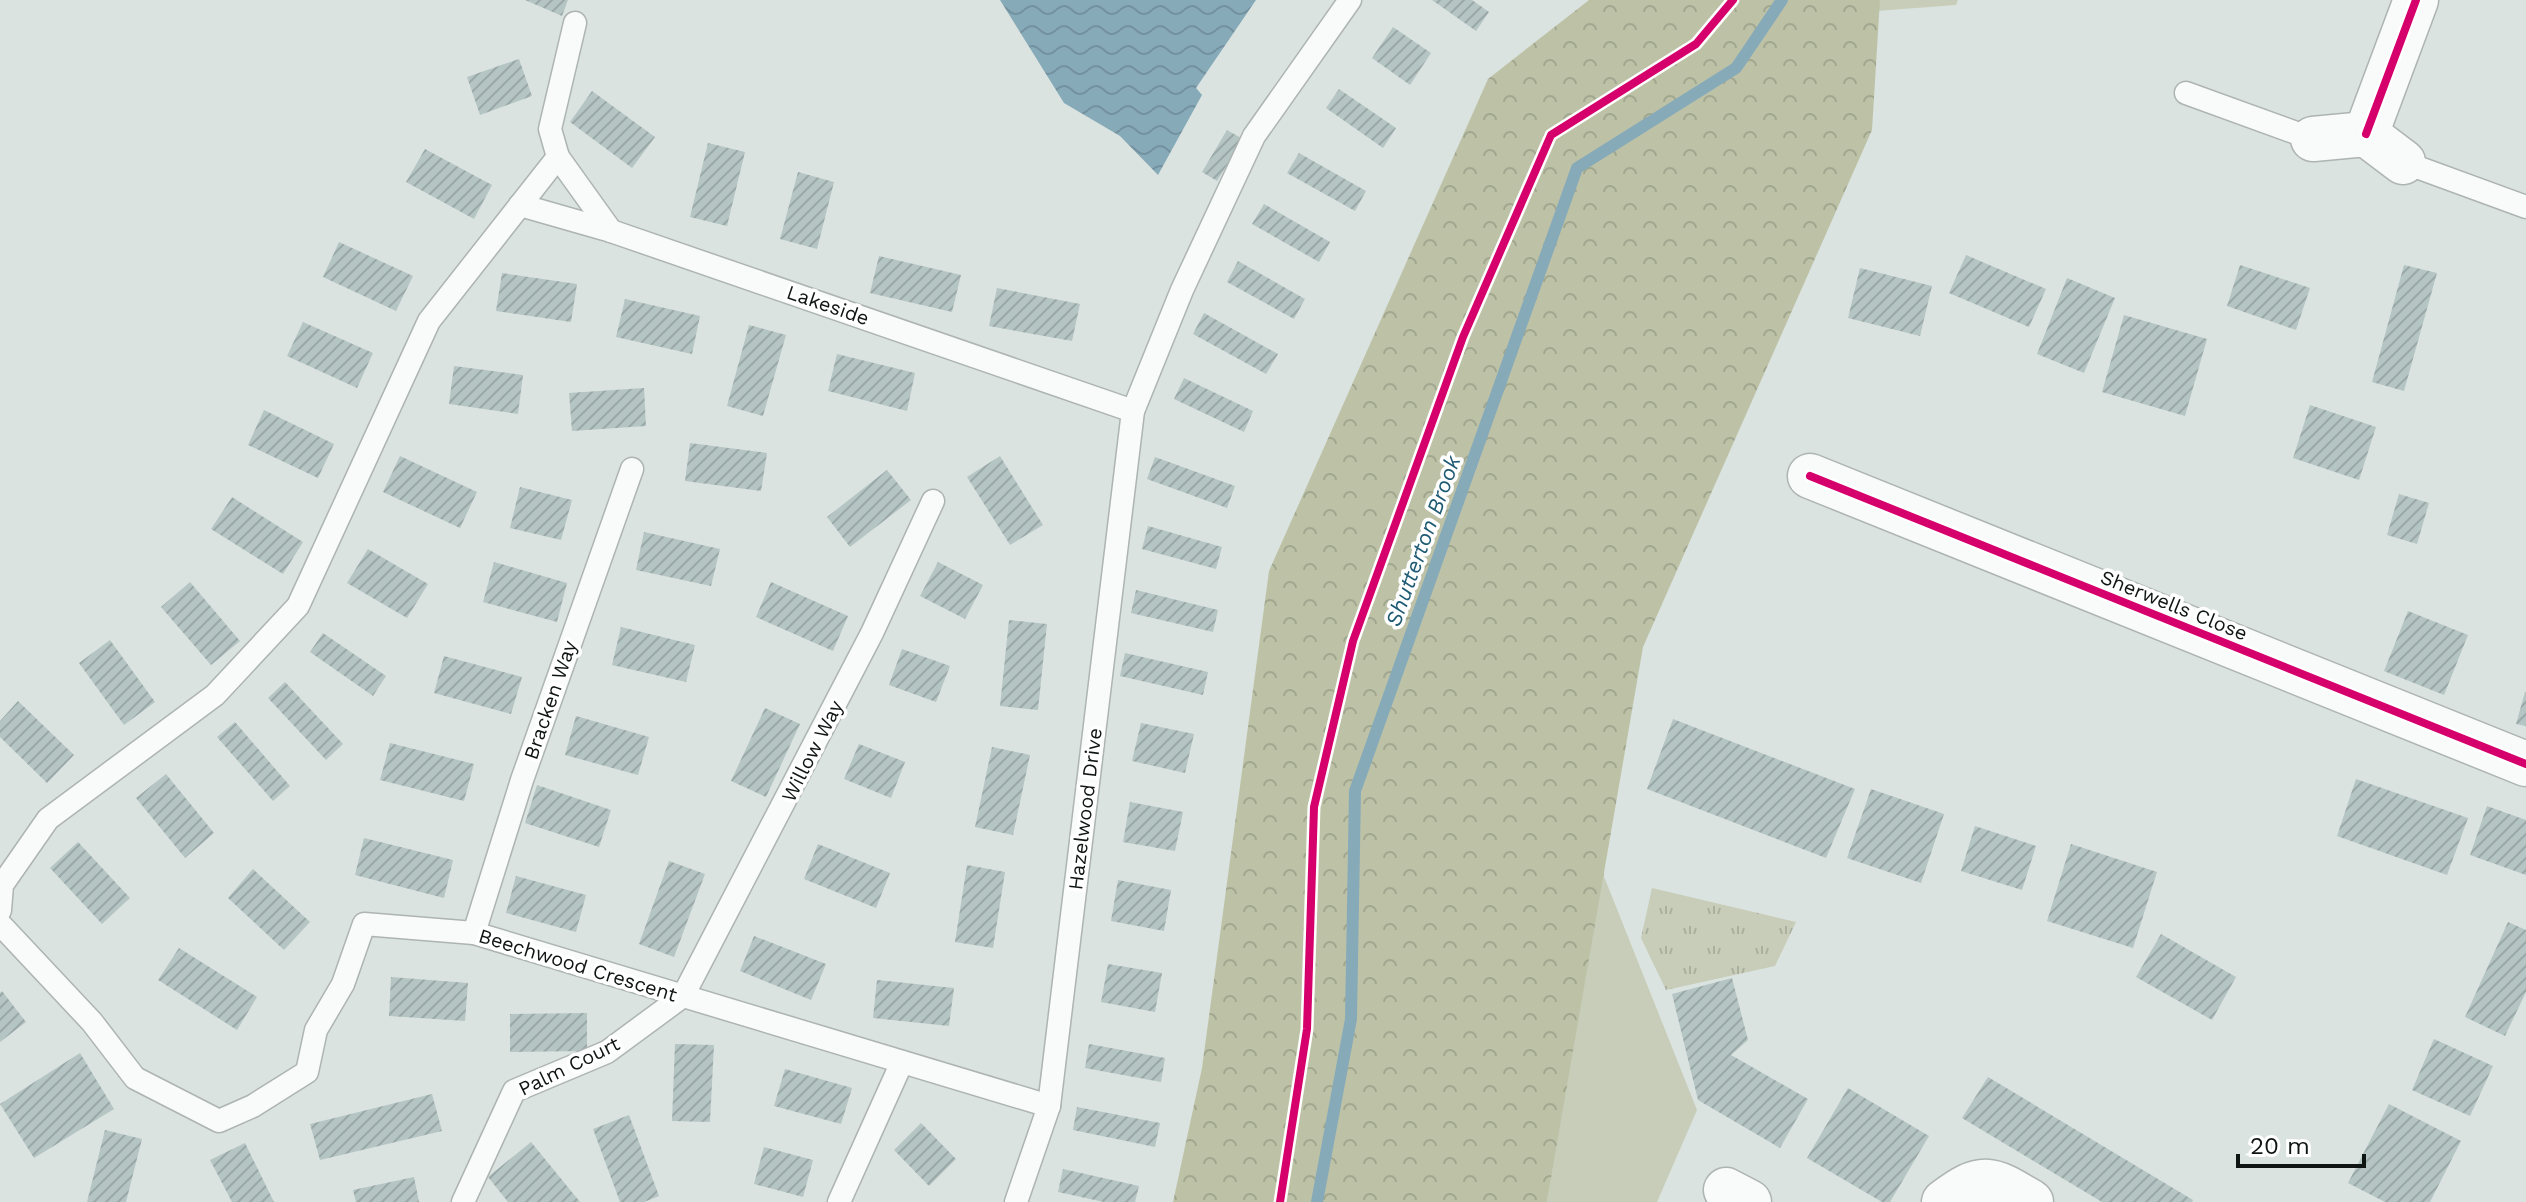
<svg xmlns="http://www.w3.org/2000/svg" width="2526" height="1202" font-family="'Work Sans',sans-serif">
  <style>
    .grass { fill: #c8cdb9 }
    .forest { fill: url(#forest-crowns) }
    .park { fill: url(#park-tufts) }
    .water { fill: url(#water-waves) }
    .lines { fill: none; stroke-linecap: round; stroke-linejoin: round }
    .stream { stroke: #87aab9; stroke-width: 12 }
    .building { fill: url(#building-hatch) }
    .lane-casing { stroke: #adb4b1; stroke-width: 25 }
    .street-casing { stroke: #adb4b1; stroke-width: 47 }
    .lane { stroke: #f9fbfa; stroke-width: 22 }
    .street { stroke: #f9fbfa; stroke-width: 44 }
    .cycleway-casing { stroke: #fff; stroke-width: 13 }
    .cycleway { stroke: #d6006c; stroke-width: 8 }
    .labels { text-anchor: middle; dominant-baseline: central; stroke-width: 7; stroke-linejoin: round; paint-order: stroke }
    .street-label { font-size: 20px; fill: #0f1513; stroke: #fff }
    .water-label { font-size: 22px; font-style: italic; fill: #1f5a74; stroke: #fff }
  </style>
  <defs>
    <pattern id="forest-crowns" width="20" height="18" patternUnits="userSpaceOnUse" patternTransform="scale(2)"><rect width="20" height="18" fill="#bdc2a7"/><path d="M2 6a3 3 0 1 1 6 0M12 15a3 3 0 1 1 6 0" fill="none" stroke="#a1a68f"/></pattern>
    <pattern id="park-tufts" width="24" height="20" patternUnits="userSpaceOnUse" patternTransform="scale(2)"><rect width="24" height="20" fill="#c8cdb9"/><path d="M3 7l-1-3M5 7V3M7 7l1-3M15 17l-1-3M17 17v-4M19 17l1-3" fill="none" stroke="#abaf9e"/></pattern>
    <pattern id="water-waves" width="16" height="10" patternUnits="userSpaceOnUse" patternTransform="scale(2)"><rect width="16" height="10" fill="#87aab9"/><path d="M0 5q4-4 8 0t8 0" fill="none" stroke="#73919e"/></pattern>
    <pattern id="building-hatch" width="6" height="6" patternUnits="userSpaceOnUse" patternTransform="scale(2)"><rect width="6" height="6" fill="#b5c5c4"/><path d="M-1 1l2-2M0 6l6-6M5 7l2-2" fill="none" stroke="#9aa8a8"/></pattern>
  </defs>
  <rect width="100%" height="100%" fill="#dae3df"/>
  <g class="grass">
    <path d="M1880,0H1958L1956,5L1876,11Z"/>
    <path d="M1603,874L1697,1110L1657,1202H1547Z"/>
  </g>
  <path class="forest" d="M1589,0H1880L1872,130L1643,647L1547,1202H1173L1202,1068L1269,571L1488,79Z"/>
  <path class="park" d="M1652,888L1796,922L1775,966L1666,990L1641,938Z"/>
  <path class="water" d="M1000,0H1256L1196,88L1202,95L1158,175L1120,136L1064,103Z"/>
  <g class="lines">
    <path class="stream" d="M1317,1202L1351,1019L1355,791L1577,168L1736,68L1782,0"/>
  </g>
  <g class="building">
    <path d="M525,0H568L562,16Z"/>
    <path d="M1432,0H1472L1489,12L1476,31Z"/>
    <path d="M1393,27L1431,53L1410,85L1372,58Z"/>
    <path d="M519,59L532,96L480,115L467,77Z"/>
    <path d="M1339,89L1396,128L1383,148L1326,108Z"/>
    <path d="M592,91L655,137L632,168L570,122Z"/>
    <path d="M1227,130L1243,139L1217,181L1202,172Z"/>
    <path d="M708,143L745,152L727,226L690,217Z"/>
    <path d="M425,149L492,185L474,219L406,182Z"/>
    <path d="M1299,153L1366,191L1355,211L1287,173Z"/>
    <path d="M798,172L834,182L817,249L780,239Z"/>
    <path d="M1264,204L1330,242L1319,262L1252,224Z"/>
    <path d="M339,242L413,276L396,311L323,277Z"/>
    <path d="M1966,255L2046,289L2029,327L1949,293Z"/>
    <path d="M879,256L961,275L952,312L870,293Z"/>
    <path d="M1238,261L1305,299L1294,319L1227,282Z"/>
    <path d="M2240,265L2310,288L2296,330L2227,306Z"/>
    <path d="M2404,265L2437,273L2404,391L2372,382Z"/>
    <path d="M1860,268L1932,286L1920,336L1848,318Z"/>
    <path d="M502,273L577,284L571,322L496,311Z"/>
    <path d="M2067,278L2115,298L2084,373L2037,354Z"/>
    <path d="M997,288L1080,304L1072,341L989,326Z"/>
    <path d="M625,299L700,316L692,354L616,337Z"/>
    <path d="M1204,313L1278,354L1266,374L1193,334Z"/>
    <path d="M2124,315L2207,339L2185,416L2102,392Z"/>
    <path d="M303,322L373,353L357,388L287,356Z"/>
    <path d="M749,325L786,335L763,416L727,406Z"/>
    <path d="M837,354L915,373L907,411L828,391Z"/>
    <path d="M454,366L523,375L518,414L449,404Z"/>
    <path d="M1184,378L1253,411L1244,432L1174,399Z"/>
    <path d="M644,388L646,426L572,431L569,393Z"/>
    <path d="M2310,405L2376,427L2359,480L2293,458Z"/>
    <path d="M264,410L334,444L318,478L248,445Z"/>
    <path d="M690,443L767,453L761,491L685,481Z"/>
    <path d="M400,456L477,492L460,528L383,492Z"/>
    <path d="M1000,456L1043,525L1010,545L967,477Z"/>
    <path d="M1155,457L1235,486L1227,508L1147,479Z"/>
    <path d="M887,470L911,500L850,547L827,517Z"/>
    <path d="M520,487L572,500L561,540L510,528Z"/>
    <path d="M2399,494L2429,503L2417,544L2387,535Z"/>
    <path d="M232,497L303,542L283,574L211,529Z"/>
    <path d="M1148,526L1222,547L1216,569L1142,549Z"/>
    <path d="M644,532L720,549L711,586L636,570Z"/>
    <path d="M368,549L428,584L407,618L347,583Z"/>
    <path d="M494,562L567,583L557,622L483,602Z"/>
    <path d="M938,562L983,585L965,619L920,596Z"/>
    <path d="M190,582L240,641L211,665L161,607Z"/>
    <path d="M771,582L848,616L833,651L756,617Z"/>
    <path d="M1136,590L1218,610L1213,632L1131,613Z"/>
    <path d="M2408,611L2468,635L2444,695L2384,671Z"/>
    <path d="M1009,620L1047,624L1038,710L1000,706Z"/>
    <path d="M621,627L695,645L686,682L612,665Z"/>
    <path d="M323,633L386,676L373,696L310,652Z"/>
    <path d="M110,640L155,702L124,725L79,663Z"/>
    <path d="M902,649L950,666L936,702L889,685Z"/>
    <path d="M1125,653L1208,672L1203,695L1120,676Z"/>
    <path d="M444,656L522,677L511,714L434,693Z"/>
    <path d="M285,682L343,744L326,760L268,698Z"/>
    <path d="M2525,692H2526V726L2516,724Z"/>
    <path d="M18,701L74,755L47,783L0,737V721Z"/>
    <path d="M765,708L800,724L766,797L731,781Z"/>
    <path d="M576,716L649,737L638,775L565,755Z"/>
    <path d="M1673,719L1855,789L1826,858L1647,789Z"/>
    <path d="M235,722L290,786L273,801L217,737Z"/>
    <path d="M1141,723L1194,734L1185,773L1132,761Z"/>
    <path d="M390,743L474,764L464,801L380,780Z"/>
    <path d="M859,744L905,762L891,798L844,779Z"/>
    <path d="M992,747L1030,755L1013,835L975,827Z"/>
    <path d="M166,774L214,833L185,858L136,798Z"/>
    <path d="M2356,779L2468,818L2447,875L2337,836Z"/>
    <path d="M537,785L611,810L599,847L525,823Z"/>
    <path d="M1871,789L1944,814L1921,883L1847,858Z"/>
    <path d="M1130,802L1183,812L1175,851L1123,842Z"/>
    <path d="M2487,806L2526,820V875L2470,855Z"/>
    <path d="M1975,826L2036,846L2022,890L1961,871Z"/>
    <path d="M364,838L453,860L444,898L355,875Z"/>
    <path d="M78,842L130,898L102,924L50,868Z"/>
    <path d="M818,844L890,873L876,908L804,879Z"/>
    <path d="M2071,844L2157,872L2133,948L2047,921Z"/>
    <path d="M669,861L705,874L674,957L639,944Z"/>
    <path d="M967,865L1005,872L993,948L955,942Z"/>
    <path d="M253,869L310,922L284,950L228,898Z"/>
    <path d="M516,876L586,895L576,932L506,913Z"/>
    <path d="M1118,880L1171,890L1164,931L1111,921Z"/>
    <path d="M2508,922L2526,930V992L2505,1036L2465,1017Z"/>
    <path d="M2161,934L2236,977L2212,1020L2136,977Z"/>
    <path d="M754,936L826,964L811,1000L740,971Z"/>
    <path d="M179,948L257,997L237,1030L158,980Z"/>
    <path d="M1108,964L1162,973L1155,1012L1101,1002Z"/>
    <path d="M391,977L468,983L465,1021L389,1016Z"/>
    <path d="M1732,978L1748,1040L1731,1055L1808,1099L1780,1148L1698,1100L1672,994Z"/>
    <path d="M877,980L954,988L949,1026L873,1018Z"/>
    <path d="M2,991L26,1022L0,1042V993Z"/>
    <path d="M587,1013V1051L510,1052V1014Z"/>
    <path d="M2434,1039L2493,1066L2470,1116L2412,1090Z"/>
    <path d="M675,1044L714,1045L710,1122L672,1121Z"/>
    <path d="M1089,1044L1165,1058L1161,1082L1085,1068Z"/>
    <path d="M80,1053L114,1109L34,1158L0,1104Z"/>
    <path d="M785,1069L852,1088L841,1124L774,1106Z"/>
    <path d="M1988,1077L2193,1200L2192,1202H2102L1962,1118Z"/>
    <path d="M1848,1088L1929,1136L1890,1202H1882L1807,1158Z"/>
    <path d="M432,1094L442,1131L320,1160L310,1124Z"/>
    <path d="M2389,1104L2461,1141L2430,1202H2385L2348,1183Z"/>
    <path d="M1077,1107L1160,1123L1155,1147L1073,1130Z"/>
    <path d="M629,1115L659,1196L644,1202H620L593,1129Z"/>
    <path d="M921,1123L956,1159L929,1186L894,1150Z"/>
    <path d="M105,1130L142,1139L126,1202H87Z"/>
    <path d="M531,1142L580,1202H508L488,1177Z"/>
    <path d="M245,1143L274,1202H232L210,1160Z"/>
    <path d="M764,1147L813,1160L803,1197L754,1184Z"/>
    <path d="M1063,1169L1139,1186L1135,1202H1104L1058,1192Z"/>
    <path d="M414,1177L419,1202H356L353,1190Z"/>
  </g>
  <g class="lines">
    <g class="lane-casing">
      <g id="lane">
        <path d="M2186,93L2313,139"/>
        <path d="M558,157L611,231"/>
        <path d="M2403,162L2526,207"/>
        <path d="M520,205L611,231L1133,411"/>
        <path d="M0,910L2,885L48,819L215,695L298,606L429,321L558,157L550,129L575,23"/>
        <path d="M0,924L92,1022L135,1078L219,1121L253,1106L307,1072L316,1030L343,984L364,924L474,933L1049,1106"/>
        <path d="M474,933L522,780L632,469"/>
        <path d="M463,1202L514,1091L607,1052L683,996L872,633L933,501"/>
        <path d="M839,1202L902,1062"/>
        <path d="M1016,1202L1049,1106L1133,411L1182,290L1254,136L1350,0"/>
      </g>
    </g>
    <g class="street-casing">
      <g id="street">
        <path d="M2366,134L2416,0"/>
        <path d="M2313,139L2366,134L2403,162"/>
        <path d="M1810,476L2526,764"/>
        <path d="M1726,1190L1749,1202"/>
        <path d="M1944,1202C1983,1172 1991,1178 2031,1202"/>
      </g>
    </g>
    <use href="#lane" class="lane"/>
    <use href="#street" class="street"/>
    <g class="cycleway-casing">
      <g id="cycleway">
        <path d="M2366,134L2416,0"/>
        <path d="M1810,476L2526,764"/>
        <path d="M1280,1202L1307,1029L1314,807L1353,641L1463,337L1551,135L1696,44L1733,0"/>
      </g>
    </g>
    <use href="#cycleway" class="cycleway"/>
  </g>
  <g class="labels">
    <g class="street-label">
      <text transform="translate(828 305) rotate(19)">Lakeside</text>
      <text transform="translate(2174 605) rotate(22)">Sherwells Close</text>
      <text transform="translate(550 700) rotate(-71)">Bracken Way</text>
      <text transform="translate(812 751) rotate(-63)">Willow Way</text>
      <text transform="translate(1085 809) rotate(-83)">Hazelwood Drive</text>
      <text transform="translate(578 965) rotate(17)">Beechwood Crescent</text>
      <text transform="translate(569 1066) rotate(-26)">Palm Court</text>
    </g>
    <g class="water-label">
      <text transform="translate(1423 541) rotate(-70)">Shutterton Brook</text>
    </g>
  </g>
  <path d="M2238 1154v12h126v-12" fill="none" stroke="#0f1513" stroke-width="4"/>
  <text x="2250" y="1154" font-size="24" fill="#0f1513" stroke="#ffffff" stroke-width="6" paint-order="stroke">20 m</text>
</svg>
